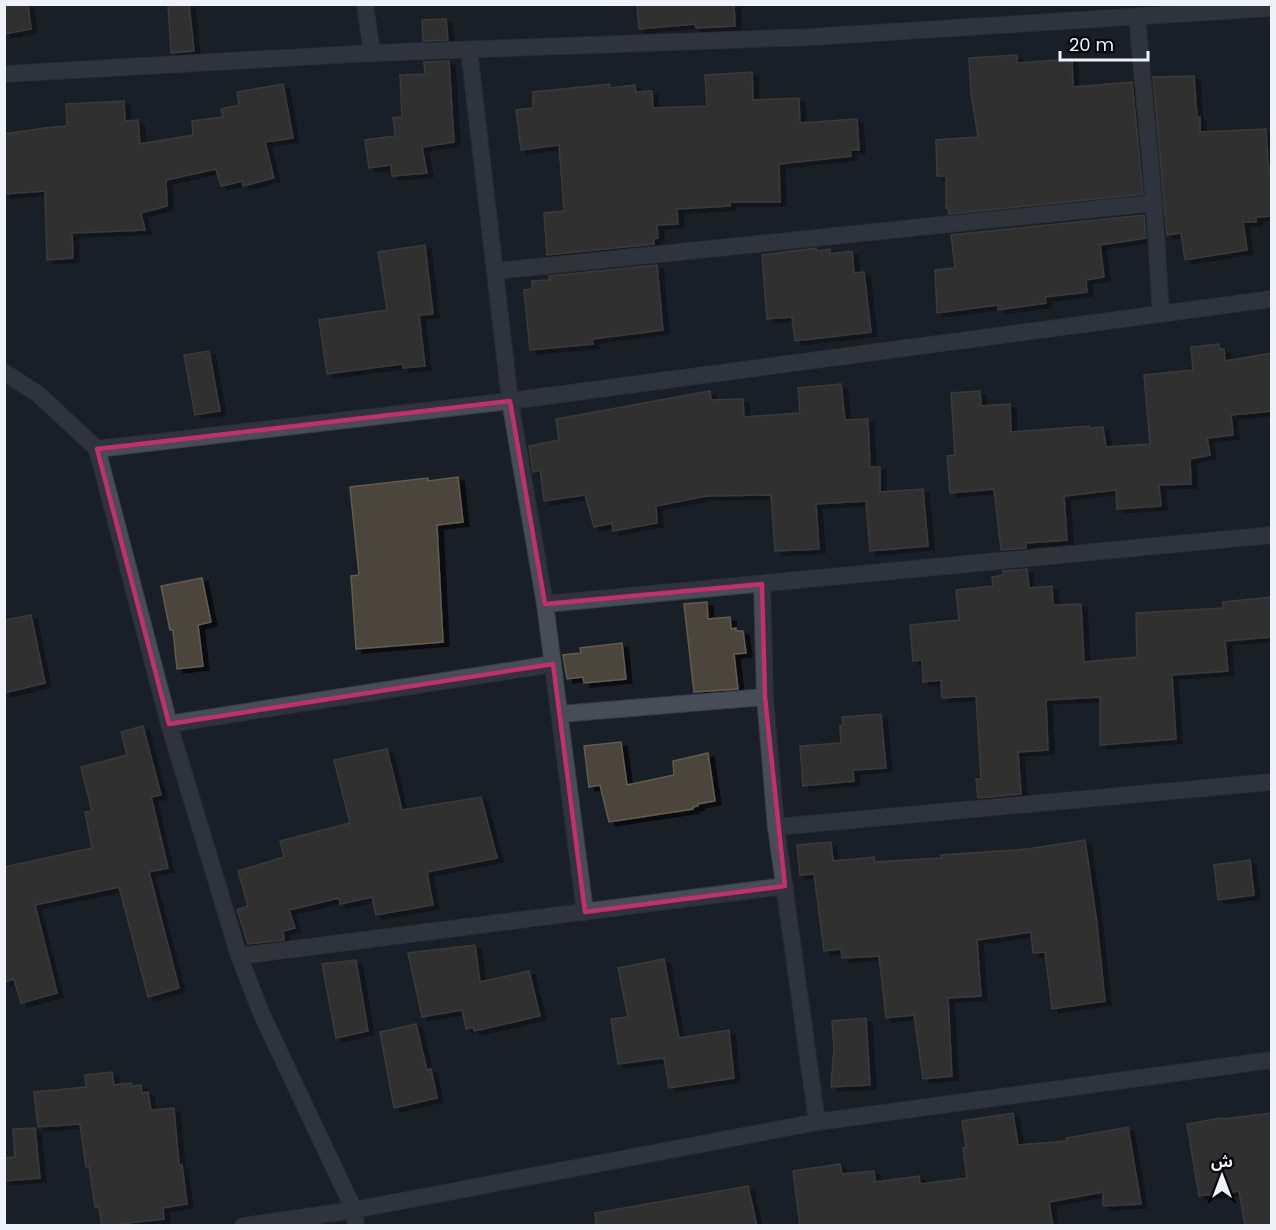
<svg xmlns="http://www.w3.org/2000/svg" width="1276" height="1230" font-family="Poppins,'Noto Sans Arabic',sans-serif">
  <style>
    .building { fill: #4c453b; stroke: #625b51; stroke-width: 1.5; filter: url(#shadow) }
    .lines { fill: none; stroke-linecap: round; stroke-linejoin: round }
    .minor-casing { stroke: #383c43; stroke-width: 18 }
    .minor { stroke: #474d57; stroke-width: 16 }
    .marked { fill: none; stroke: #c62e6b; stroke-width: 4.5; stroke-linejoin: round }
  </style>
  <defs>
    <filter id="shadow"><feDropShadow dx="6" dy="4" stdDeviation="0" flood-color="#0009"/></filter>
  </defs>
  <rect width="100%" height="100%" fill="#191f27"/>
  <g class="building">
    <path d="M4,4H28L31,29L4,34Z"/>
    <path d="M168,4H189L194,51L171,53Z"/>
    <path d="M637,4H734L735,26L696,28L695,24L639,29Z"/>
    <path d="M446,19L448,40L423,41L422,20Z"/>
    <path d="M1017,55V63L1072,59L1073,87L1132,82L1143,194L949,214L948,207L946,208V176H937L936,140L978,137L971,93L969,58Z"/>
    <path d="M449,61L454,142L422,147L427,173L392,176L391,165L369,168L365,140L395,136L393,118L402,117L400,75L425,74L424,62Z"/>
    <path d="M752,72L753,100L799,98L800,123L857,119L859,150H850L851,156L779,164L780,202H730V206L677,209L678,224L657,225L658,238L654,239V244L547,255L544,213L564,211L559,145L521,150L516,110L533,108V92L610,84V88L635,85L636,92L652,91L653,108L707,106L705,75Z"/>
    <path d="M1194,76L1197,117H1200V132L1266,129L1269,175L1272,174V216L1256,217V222H1243L1247,250L1185,260L1181,233L1167,235L1153,77Z"/>
    <path d="M283,84L293,138L265,142L274,178L243,186V181L221,186L216,169L166,180L167,206L141,213L145,230L72,233L73,258L47,260L45,191L4,194V134L45,128L67,126L66,104L124,101L125,121L138,120L140,144L193,135L192,121L223,117L221,109L239,105L237,92Z"/>
    <path d="M1144,215L1146,238L1100,245L1104,277L1086,280L1087,292L1045,297L1046,303L998,310V305L937,313L935,270L955,268L951,235Z"/>
    <path d="M425,245L433,314L419,315L425,366L403,368L402,364L327,374L319,320L387,310L378,252Z"/>
    <path d="M816,248L817,251L830,249V254L852,251L854,273L864,272L871,332L795,341L792,317L767,319L762,255Z"/>
    <path d="M657,265L663,330L592,339L593,344L530,350L524,290L532,289V281L549,280V276Z"/>
    <path d="M1219,344L1220,349H1224L1225,361L1272,353V411L1231,415L1233,435L1207,438L1210,455L1190,459L1191,484L1159,485L1161,506L1117,509L1116,490L1064,496L1067,540L1026,543V548L1001,550L994,489L950,493L947,456L955,455L951,393L980,391L981,406L1010,404L1011,432L1089,426V428L1103,427L1106,447L1150,444L1144,375L1193,370L1191,347Z"/>
    <path d="M209,351L220,411L195,415L184,355Z"/>
    <path d="M841,384L845,420L868,419L870,467H880V492L923,489L928,546L870,551L866,501L816,504L819,549L775,551L771,495L706,496L656,506L657,523L613,531L612,523L594,527L585,495L544,501L540,470L533,472L529,446L559,440L556,419L710,391L711,400L743,399L744,417L800,413L798,388Z"/>
    <path d="M458,477L463,522L437,525L443,642L356,649L351,576L359,575L350,487L428,478V481Z"/>
    <path d="M1027,569L1029,588L1052,586L1053,605L1081,604L1084,662L1137,657L1136,613L1223,608V602L1272,597V637L1225,641L1228,671L1172,675L1176,739L1100,745V697L1046,700L1048,750L1018,752L1021,794L978,798L976,779H981L976,696L942,698L941,680L923,682L922,660L913,661L910,625L959,620L956,590L993,586L992,577L1003,575V571Z"/>
    <path d="M202,578L211,622L198,625L203,666L177,669L173,630H170L161,586Z"/>
    <path d="M707,602L708,619L730,617L731,629L736,628V631H743L746,653L734,654L738,689L694,692L684,604Z"/>
    <path d="M31,615L45,683L4,693V620Z"/>
    <path d="M622,643L626,679L584,683L583,677L567,679L563,655L581,653L580,648Z"/>
    <path d="M881,714L886,768L853,770L854,781L803,786L800,746L841,743L840,726L843,725L842,717Z"/>
    <path d="M143,726L161,795L151,797L168,868L149,872L179,988L148,997L119,887L35,905L57,993L21,1003L14,979L4,982V867L92,848L85,812L92,811L81,767L127,755L121,732Z"/>
    <path d="M621,742L627,785L674,775L673,761L708,753L715,801L698,804V806L693,807V809L609,822L600,785L589,787L584,746Z"/>
    <path d="M387,749L402,810L481,797L497,858L427,872L433,905L376,915L372,897L340,904L339,898L289,910L295,928L283,931L284,940L248,944L237,910L248,906L238,871L284,857L280,841L350,823L334,760Z"/>
    <path d="M1085,840L1097,924L1105,1001L1052,1009L1045,952L1033,953L1031,932L977,940L981,996L948,998L952,1076L923,1079L914,1015L886,1018L879,956L842,958L841,949L824,951L814,874L800,875L797,845L831,842L833,861L874,857L875,862L941,858V855L1028,849Z"/>
    <path d="M1250,860L1254,895L1218,900L1214,865Z"/>
    <path d="M475,945L480,982L529,971L540,1016L474,1031L473,1027L466,1029L462,1010L422,1017L408,953Z"/>
    <path d="M664,959L679,1038L729,1030L734,1078L669,1088L664,1058L618,1064L611,1019L628,1017L618,968Z"/>
    <path d="M356,960L368,1031L336,1038L322,964Z"/>
    <path d="M866,1018L870,1085L831,1087L834,1048L832,1021Z"/>
    <path d="M416,1024L427,1070L431,1069L437,1098L394,1108L380,1032Z"/>
    <path d="M112,1072L114,1085L131,1083L132,1086L141,1085L142,1093L148,1092L151,1110L174,1108L179,1165H182L187,1204L163,1208L164,1219L102,1226L99,1207H95L89,1166L86,1167L80,1124L38,1127L34,1092L86,1087L85,1075Z"/>
    <path d="M1013,1113L1018,1145L1067,1141L1066,1138L1128,1127L1141,1204L1103,1206V1192L1049,1202L1053,1226H800L793,1171L840,1164L842,1174L874,1171L875,1182L919,1176L920,1184L967,1178L963,1148H966L962,1121Z"/>
    <path d="M1272,1113V1226H1245L1239,1191L1199,1196L1187,1124L1222,1118V1119Z"/>
    <path d="M35,1128L40,1178L4,1181V1158L15,1157L13,1129Z"/>
    <path d="M748,1186L757,1226H596L595,1213Z"/>
  </g>
  <g class="lines">
    <g class="minor-casing">
      <g id="minor">
        <path d="M365,4L372,53"/>
        <path d="M1137,17L1154,203L1161,314"/>
        <path d="M469,50L510,401L545,604L585,912"/>
        <path d="M4,74L372,53L811,37L1272,8"/>
        <path d="M496,271L1154,203"/>
        <path d="M4,372L38,394L97,449L169,724L239,956L262,1015L354,1210L356,1226"/>
        <path d="M97,449L510,401L1272,299"/>
        <path d="M762,584L765,697L776,827L817,1122"/>
        <path d="M545,604L1272,535"/>
        <path d="M560,714L765,697"/>
        <path d="M169,724L553,664"/>
        <path d="M776,827L1272,782"/>
        <path d="M239,956L785,886"/>
        <path d="M243,1226L354,1210L817,1122L1272,1060"/>
      </g>
    </g>
    <use href="#minor" class="minor"/>
  </g>
  <path d="M0 0H1276V1230H0ZM510,401L545,604L762,584L765,697L785,886L585,912L553,664L169,724L97,449Z" fill="#191f27" fill-opacity=".55" fill-rule="evenodd"/>
  <path class="marked" d="M510,401L545,604L762,584L765,697L785,886L585,912L553,664L169,724L97,449Z"/>
  <rect width="1276" height="1230" fill="none" stroke="#eff3f9" stroke-width="12"/>
  <g transform="translate(1222 1176)" stroke="#06080c" stroke-width="4.5" paint-order="stroke">
  <path d="M0-4.5L10 22L0 15L-10 22Z" fill="#eff3f9"/>
  <text y="-9" font-size="16" font-weight="bold" text-anchor="middle" fill="#eff3f9">ش</text>
  </g>
  <path d="M1060 51v9h88v-9" fill="none" stroke="#eff3f9" stroke-width="3"/>
  <text x="1069" y="51" font-size="18" fill="#eff3f9" stroke="#06080c" stroke-width="4.5" paint-order="stroke">20 m</text>
</svg>
